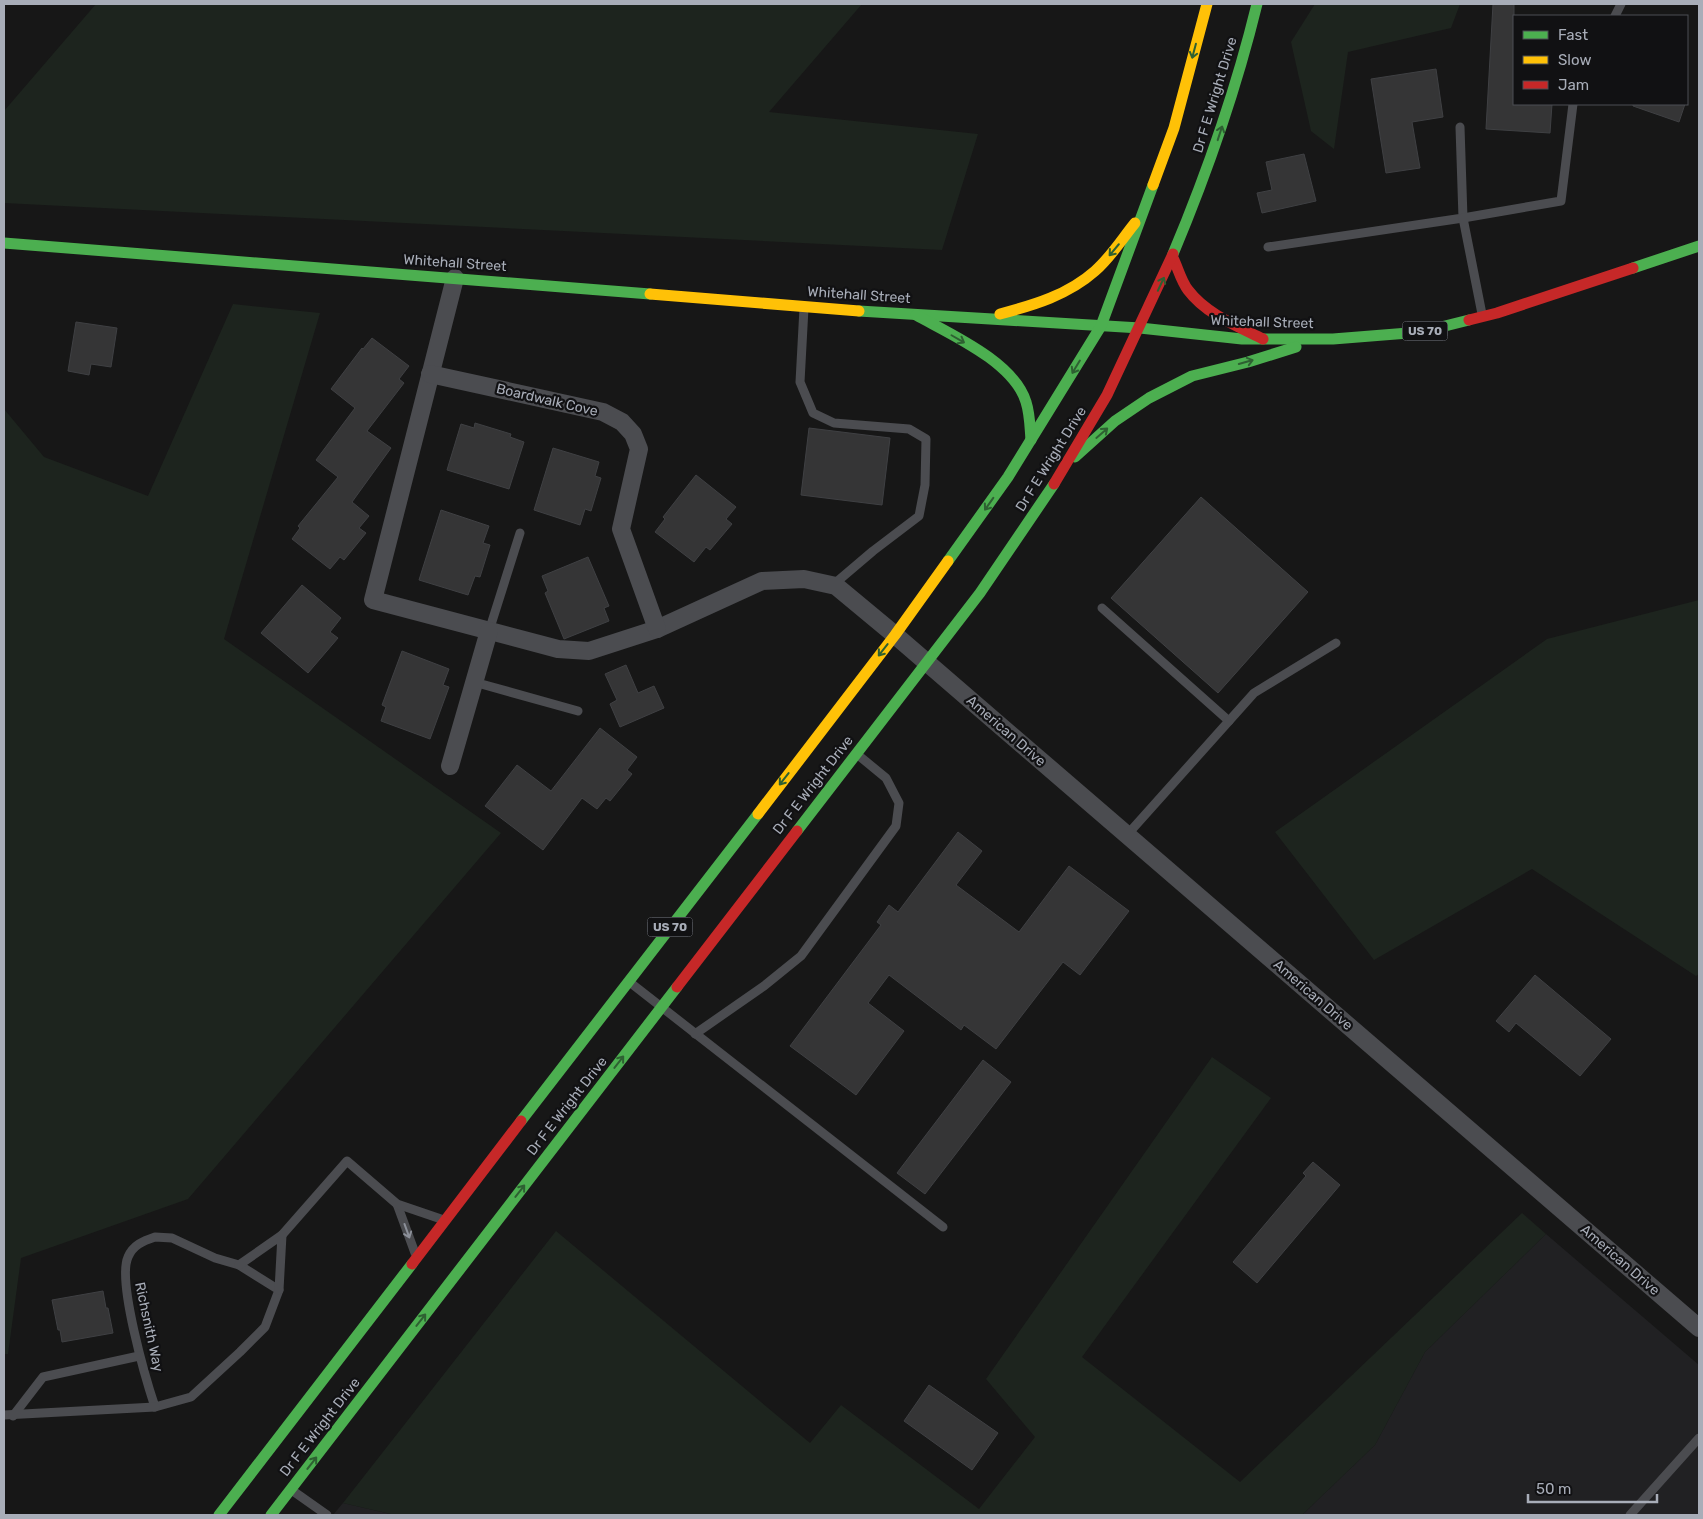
<svg xmlns="http://www.w3.org/2000/svg" width="1703" height="1519" font-family="Rubik,sans-serif">
  <style>
    .built { fill: #212123 }
    .green { fill: #1d241e }
    .building { fill: #353536; stroke: #3f4043 }
    .lines { fill: none; stroke-linecap: round; stroke-linejoin: round }
    .lane { stroke: #4b4c50; stroke-width: 9 }
    .street { stroke: #4b4c50; stroke-width: 18 }
    .fast { stroke: #4caf50; stroke-width: 11 }
    .slow { stroke: #ffc107; stroke-width: 11 }
    .jam { stroke: #c62828; stroke-width: 11 }
    .oneway { stroke: #2e6032 }
    .oneway2 { stroke: #8c9099 }
    .labels { text-anchor: middle; dominant-baseline: central; stroke-width: 4.5; stroke-linejoin: round; paint-order: stroke }
    .shield { fill: #111113; stroke: #7b7e86; stroke-width: 1 }
    .shield-label { font-size: 12px; font-weight: bold; fill: #a8adb8 }
    .street-label { font-size: 14px; fill: #a8adb8; stroke: #111113 }
  </style>
  <rect width="100%" height="100%" fill="#171717"/>
  <g class="built">
    <path d="M1546,1234L1699,1365V1515H1302L1375,1445L1425,1352Z"/>
    <path d="M343,1503L395,1515H333Z"/>
  </g>
  <g class="green">
    <path d="M96,4H862L769,112L978,134L942,250L4,203V111Z"/>
    <path d="M1315,4H1460L1451,28L1348,52L1334,149L1311,131L1291,42Z"/>
    <path d="M233,304L320,313L224,639L501,833L188,1199L21,1258L8,1354H4V409L44,457L148,496Z"/>
    <path d="M1699,600V974L1696,976L1532,869L1374,960L1275,832L1547,639Z"/>
    <path d="M1212,1057L1271,1098L1082,1357L1240,1482L1522,1213L1546,1234L1425,1352L1375,1445L1302,1515H395L343,1503L556,1231L810,1443L841,1405L979,1509L1035,1437L986,1379Z"/>
  </g>
  <g class="building">
    <path d="M1493,4H1514V104H1552L1550,133L1486,129Z"/>
    <path d="M1436,69L1443,117L1412,122L1420,168L1386,173L1371,79Z"/>
    <path d="M1633,104H1685L1679,122L1633,106Z"/>
    <path d="M1304,154L1316,201L1262,213L1257,193L1272,190L1266,162Z"/>
    <path d="M76,322L117,328L111,367L91,364L89,375L68,371Z"/>
    <path d="M372,338L409,366L399,379L404,383L367,431L391,448L352,502L369,516L359,528L366,533L344,560L340,557L330,569L292,539L300,528L298,526L338,477L316,460L355,408L331,389L362,348L363,349Z"/>
    <path d="M475,423L511,434L510,437L524,442L509,489L447,470L461,424L474,428Z"/>
    <path d="M809,428L890,438L882,505L801,495Z"/>
    <path d="M553,448L599,462L595,476L601,478L591,511L585,509L580,525L534,510Z"/>
    <path d="M696,475L736,507L726,519L732,524L710,550L706,547L694,562L655,532L665,519L663,517Z"/>
    <path d="M1201,497L1308,592L1218,693L1111,598Z"/>
    <path d="M441,510L489,526L483,543L490,545L480,577L475,576L468,595L419,580Z"/>
    <path d="M588,557L609,606L604,608L609,621L564,639L545,593L548,591L542,576Z"/>
    <path d="M302,585L341,618L330,632L338,638L308,673L261,633Z"/>
    <path d="M402,651L449,669L443,685L449,687L430,739L381,721L386,707L382,705Z"/>
    <path d="M626,665L638,693L654,686L664,708L620,727L610,704L617,700L605,674Z"/>
    <path d="M600,728L637,757L627,770L632,774L610,801L606,798L597,809L582,798L543,850L485,806L517,765L551,791Z"/>
    <path d="M958,832L982,851L956,885L1019,932L1069,866L1129,911L1080,975L1063,962L996,1049L964,1025L961,1030L889,975L868,1003L904,1031L856,1095L790,1046L881,925L877,922L889,905L898,912Z"/>
    <path d="M1535,975L1611,1039L1580,1076L1516,1023L1509,1032L1496,1021Z"/>
    <path d="M983,1060L1011,1082L925,1194L897,1173Z"/>
    <path d="M1313,1162L1340,1185L1257,1283L1233,1262L1306,1176L1303,1173Z"/>
    <path d="M103,1291L106,1308H108L113,1333L62,1342L60,1330H58L52,1300Z"/>
    <path d="M929,1385L998,1433L972,1470L904,1421Z"/>
  </g>
  <g class="lines">
    <g class="lane">
      <path d="M1615,16L1621,4"/>
      <path d="M1268,247L1463,218L1460,127"/>
      <path d="M804,308L800,382L813,413L834,423L909,429L926,439L925,485L919,516L873,551L833,585"/>
      <path d="M1482,314L1463,218L1561,201L1573,104"/>
      <path d="M1102,608L1229,721"/>
      <path d="M489,631L520,533"/>
      <path d="M474,682L578,711"/>
      <path d="M1127,835L1254,693L1336,643"/>
      <path d="M632,984L943,1227"/>
      <path d="M695,1034L764,986L801,956L896,826L899,803L886,778L858,755"/>
      <path d="M397,1204L415,1253"/>
      <path d="M282,1235L347,1161L397,1204L441,1219"/>
      <path d="M155,1237L172,1238L215,1258L239,1265L279,1290L265,1327L240,1352L191,1397L155,1407C146,1380 117,1281 128,1257C133,1245 143,1241 155,1237Z"/>
      <path d="M239,1265L282,1235L279,1290"/>
      <path d="M4,1415L155,1407"/>
      <path d="M13,1416L43,1377L139,1356"/>
      <path d="M293,1491L327,1515"/>
      <path d="M1630,1515L1699,1438"/>
    </g>
    <g class="street">
      <path d="M455,278L373,600L558,649L589,651L657,629L762,581L804,579L836,586L895,635L1699,1328"/>
      <path d="M430,374L603,412L622,422L633,434L639,449L621,529L657,629"/>
      <path d="M450,766L489,631"/>
    </g>
    <g class="fast">
      <path d="M4,243L650,294"/>
      <path d="M1173,254C1207,173 1236,90 1257,4"/>
      <path d="M1633,268L1699,246"/>
      <path d="M859,311L1140,328"/>
      <path d="M916,315C950,334 1014,362 1026,402C1030,414 1030,428 1031,440"/>
      <path d="M1140,328L1242,339H1333L1421,332L1469,320"/>
      <path d="M1075,457L1115,421L1149,398L1192,376L1248,362L1296,347"/>
      <path d="M948,561L1008,477L1101,326L1153,185"/>
      <path d="M797,831L980,593L1054,484"/>
      <path d="M521,1121L758,814"/>
      <path d="M219,1515L412,1264"/>
      <path d="M271,1515L677,987"/>
    </g>
    <g class="slow">
      <path d="M1153,185L1174,128L1207,4"/>
      <path d="M650,294L859,311"/>
      <path d="M1000,314C1034,305 1068,295 1095,271C1111,257 1122,239 1135,223"/>
      <path d="M758,814L895,635L948,561"/>
    </g>
    <g class="jam">
      <path d="M1173,258C1178,268 1181,281 1188,290C1206,314 1237,326 1263,339"/>
      <path d="M1469,320L1497,313L1633,268"/>
      <path d="M1054,484L1107,395L1173,254"/>
      <path d="M677,987L797,831"/>
      <path d="M412,1264L521,1121"/>
    </g>
  </g>
  <defs><path id="oneway-shaft" d="M-6 0H5M1.5-3L5.5 0L1.5 3" fill="none" stroke-width="1.6" stroke-linecap="round" stroke-linejoin="round" transform="scale(1.25)"/></defs>
  <g class="oneway">
    <use href="#oneway-shaft" transform="translate(1194 51) rotate(105)"/>
    <use href="#oneway-shaft" transform="translate(1220 133) rotate(-72)"/>
    <use href="#oneway-shaft" transform="translate(1114 250) rotate(130)"/>
    <use href="#oneway-shaft" transform="translate(1161 284) rotate(-65)"/>
    <use href="#oneway-shaft" transform="translate(958 339) rotate(30)"/>
    <use href="#oneway-shaft" transform="translate(1246 362) rotate(-16)"/>
    <use href="#oneway-shaft" transform="translate(1076 367) rotate(121)"/>
    <use href="#oneway-shaft" transform="translate(1102 433) rotate(-41)"/>
    <use href="#oneway-shaft" transform="translate(989 504) rotate(125)"/>
    <use href="#oneway-shaft" transform="translate(883 650) rotate(128)"/>
    <use href="#oneway-shaft" transform="translate(784 779) rotate(128)"/>
    <use href="#oneway-shaft" transform="translate(619 1062) rotate(-52)"/>
    <use href="#oneway-shaft" transform="translate(520 1191) rotate(-52)"/>
    <use href="#oneway-shaft" transform="translate(421 1320) rotate(-52)"/>
    <use href="#oneway-shaft" transform="translate(312 1463) rotate(-52)"/>
  </g>
  <use class="oneway2" href="#oneway-shaft" transform="translate(407 1231) rotate(70)"/>
  <g class="labels">
    <g class="shield">
      <rect x="1402.5" y="321.5" width="45" height="19" rx="4"/>
      <rect x="647.5" y="917.5" width="45" height="19" rx="4"/>
    </g>
    <g class="shield-label">
      <text x="1425" y="331">US 70</text>
      <text x="670" y="927">US 70</text>
    </g>
    <g class="street-label">
      <text transform="translate(1215 95) rotate(-73)">Dr F E Wright Drive</text>
      <text transform="translate(455 263) rotate(4)">Whitehall Street</text>
      <text transform="translate(859 295) rotate(4)">Whitehall Street</text>
      <text transform="translate(1262 322) rotate(2)">Whitehall Street</text>
      <text transform="translate(547 400) rotate(13)">Boardwalk Cove</text>
      <text transform="translate(1051 459) rotate(-58)">Dr F E Wright Drive</text>
      <text transform="translate(1006 731) rotate(41)">American Drive</text>
      <text transform="translate(813 785) rotate(-52)">Dr F E Wright Drive</text>
      <text transform="translate(1313 995) rotate(41)">American Drive</text>
      <text transform="translate(567 1106) rotate(-52)">Dr F E Wright Drive</text>
      <text transform="translate(1620 1260) rotate(41)">American Drive</text>
      <text transform="translate(149 1327) rotate(78)">Richsnith Way</text>
      <text transform="translate(320 1427) rotate(-52)">Dr F E Wright Drive</text>
    </g>
  </g>
  <rect width="1703" height="1519" fill="none" stroke="#a8adb8" stroke-width="10"/>
  <rect x="1513" y="15" width="175" height="90" fill="#111113" stroke="#4d4f55"/>
  <rect x="1523" y="31" width="25" height="8" fill="#4caf50" stroke="#4d4f55"/>
  <text x="1558" y="40" font-size="15" fill="#a8adb8">Fast</text>
  <rect x="1523" y="56" width="25" height="8" fill="#ffc107" stroke="#4d4f55"/>
  <text x="1558" y="65" font-size="15" fill="#a8adb8">Slow</text>
  <rect x="1523" y="81" width="25" height="8" fill="#c62828" stroke="#4d4f55"/>
  <text x="1558" y="90" font-size="15" fill="#a8adb8">Jam</text>
  <path d="M1528 1494v8h129v-8" fill="none" stroke="#a8adb8" stroke-width="2.5"/>
  <text x="1536" y="1494" font-size="15" fill="#a8adb8" stroke="#111113" stroke-width="4" paint-order="stroke">50 m</text>
</svg>
